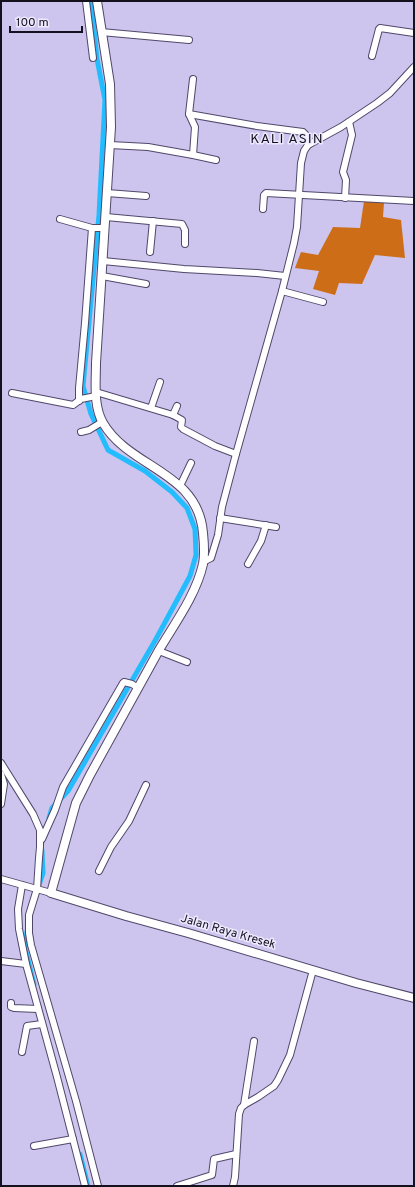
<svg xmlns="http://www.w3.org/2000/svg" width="415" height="1187" font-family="Overpass,sans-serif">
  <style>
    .forest { fill: #ce6d18 }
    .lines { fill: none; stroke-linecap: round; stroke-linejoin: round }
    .canal { stroke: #23bcfe; stroke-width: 5 }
    .minor-casing { stroke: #50486a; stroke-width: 8 }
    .major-casing { stroke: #50486a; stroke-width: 10 }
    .minor { stroke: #fff; stroke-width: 6 }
    .major { stroke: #fff; stroke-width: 8 }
    .labels { text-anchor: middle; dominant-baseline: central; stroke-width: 3; stroke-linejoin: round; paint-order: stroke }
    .street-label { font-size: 12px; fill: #14111f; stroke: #ede9fe }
    .quarter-label { font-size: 14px; letter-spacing: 1px; fill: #14111f; stroke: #ede9fe }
  </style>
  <rect width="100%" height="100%" fill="#cdc5ee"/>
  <path class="forest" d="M364,201L384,203L383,217L401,220L405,258L375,255L362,284L339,283L335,295L313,289L319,271L295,268L301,252L318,255L333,227L360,228Z"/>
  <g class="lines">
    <g class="canal">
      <path d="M49,818L52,808L68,791L156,639L190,576L196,555L195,529L187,508L172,492L145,471L108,450L91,414L83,386L99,215L105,100L97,59L91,1"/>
      <path d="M39,885L43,873L42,850"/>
      <path d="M27,931L25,948L34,984"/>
      <path d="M80,1154L88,1186"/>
    </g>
    <g class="minor-casing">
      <g id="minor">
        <path d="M86,1L93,58"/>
        <path d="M101,32L189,40"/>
        <path d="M372,56L379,29L380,28L414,33"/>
        <path d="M189,114L257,126L303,132L306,135L308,145"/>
        <path d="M110,145L148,147L193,155L195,127L189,114L193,79"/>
        <path d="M193,155L216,160"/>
        <path d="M107,193L146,196"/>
        <path d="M345,198L346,180L343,172L352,135L349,122"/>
        <path d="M263,209L264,195L266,193L414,201"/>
        <path d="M106,217L182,224L185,230V244"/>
        <path d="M60,219L92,228H105"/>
        <path d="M150,252L153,221"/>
        <path d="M103,261L184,269L257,273L285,276"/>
        <path d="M102,276L146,284"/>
        <path d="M282,291L323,302"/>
        <path d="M96,392L173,415L182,420L181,427L183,429L215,446L236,454"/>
        <path d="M12,393L73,405L81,399L96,396"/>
        <path d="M79,401V388L85,323L92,228"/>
        <path d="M151,408L160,382"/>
        <path d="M173,415L177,406"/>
        <path d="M81,432L89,430L102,422"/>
        <path d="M180,486L191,463"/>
        <path d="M220,518L276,527"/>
        <path d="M203,562L211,558L218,535L222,507L236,454L282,291L294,243L297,227L301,163L304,151L308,145L341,127L377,103L390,93L414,67"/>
        <path d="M248,564L261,541L266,525"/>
        <path d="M159,651L187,662"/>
        <path d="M1,763L33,814L40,830V847L39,858L37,889L29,915V933L31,945L76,1101L98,1186"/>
        <path d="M1,774L4,784L1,804"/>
        <path d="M42,839L55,810L63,787L123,683L124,682L132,684L138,688"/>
        <path d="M99,871L111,847L129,821L146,785"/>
        <path d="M1,879L51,893"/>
        <path d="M22,885L18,909L19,929L26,964L57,1077L85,1186"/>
        <path d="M1,961L26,964"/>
        <path d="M11,1003V1007L14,1008L38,1009"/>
        <path d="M22,1052L27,1026L42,1024"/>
        <path d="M244,1105L254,1041"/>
        <path d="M34,1146L73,1139"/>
        <path d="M177,1186L212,1175L214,1159L236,1154"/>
        <path d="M233,1186L235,1177L239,1114L241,1108L244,1105L258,1097L274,1086L278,1080L290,1055L313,970"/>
      </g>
    </g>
    <g class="major-casing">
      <path id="major" d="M97,1L110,84L111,127L96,363C96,382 93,406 103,423C130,469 198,471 203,533C204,543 205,554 203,564C196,595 175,623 159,650C136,692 113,733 90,775L76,803L51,893L126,916L188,933L356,983L414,998"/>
    </g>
    <use href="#minor" class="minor"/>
    <use href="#major" class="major"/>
  </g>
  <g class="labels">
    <g class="street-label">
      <text transform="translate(228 932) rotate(16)">Jalan Raya Kresek</text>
    </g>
    <g class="quarter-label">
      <text x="287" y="139">KALI ASIN</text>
    </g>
  </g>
  <rect width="415" height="1187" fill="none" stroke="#14111f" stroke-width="4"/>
  <path d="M10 26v6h72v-6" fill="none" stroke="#14111f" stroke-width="2"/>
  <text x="16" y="26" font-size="12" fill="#14111f" stroke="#ede9fe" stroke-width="3" paint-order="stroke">100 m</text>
</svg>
